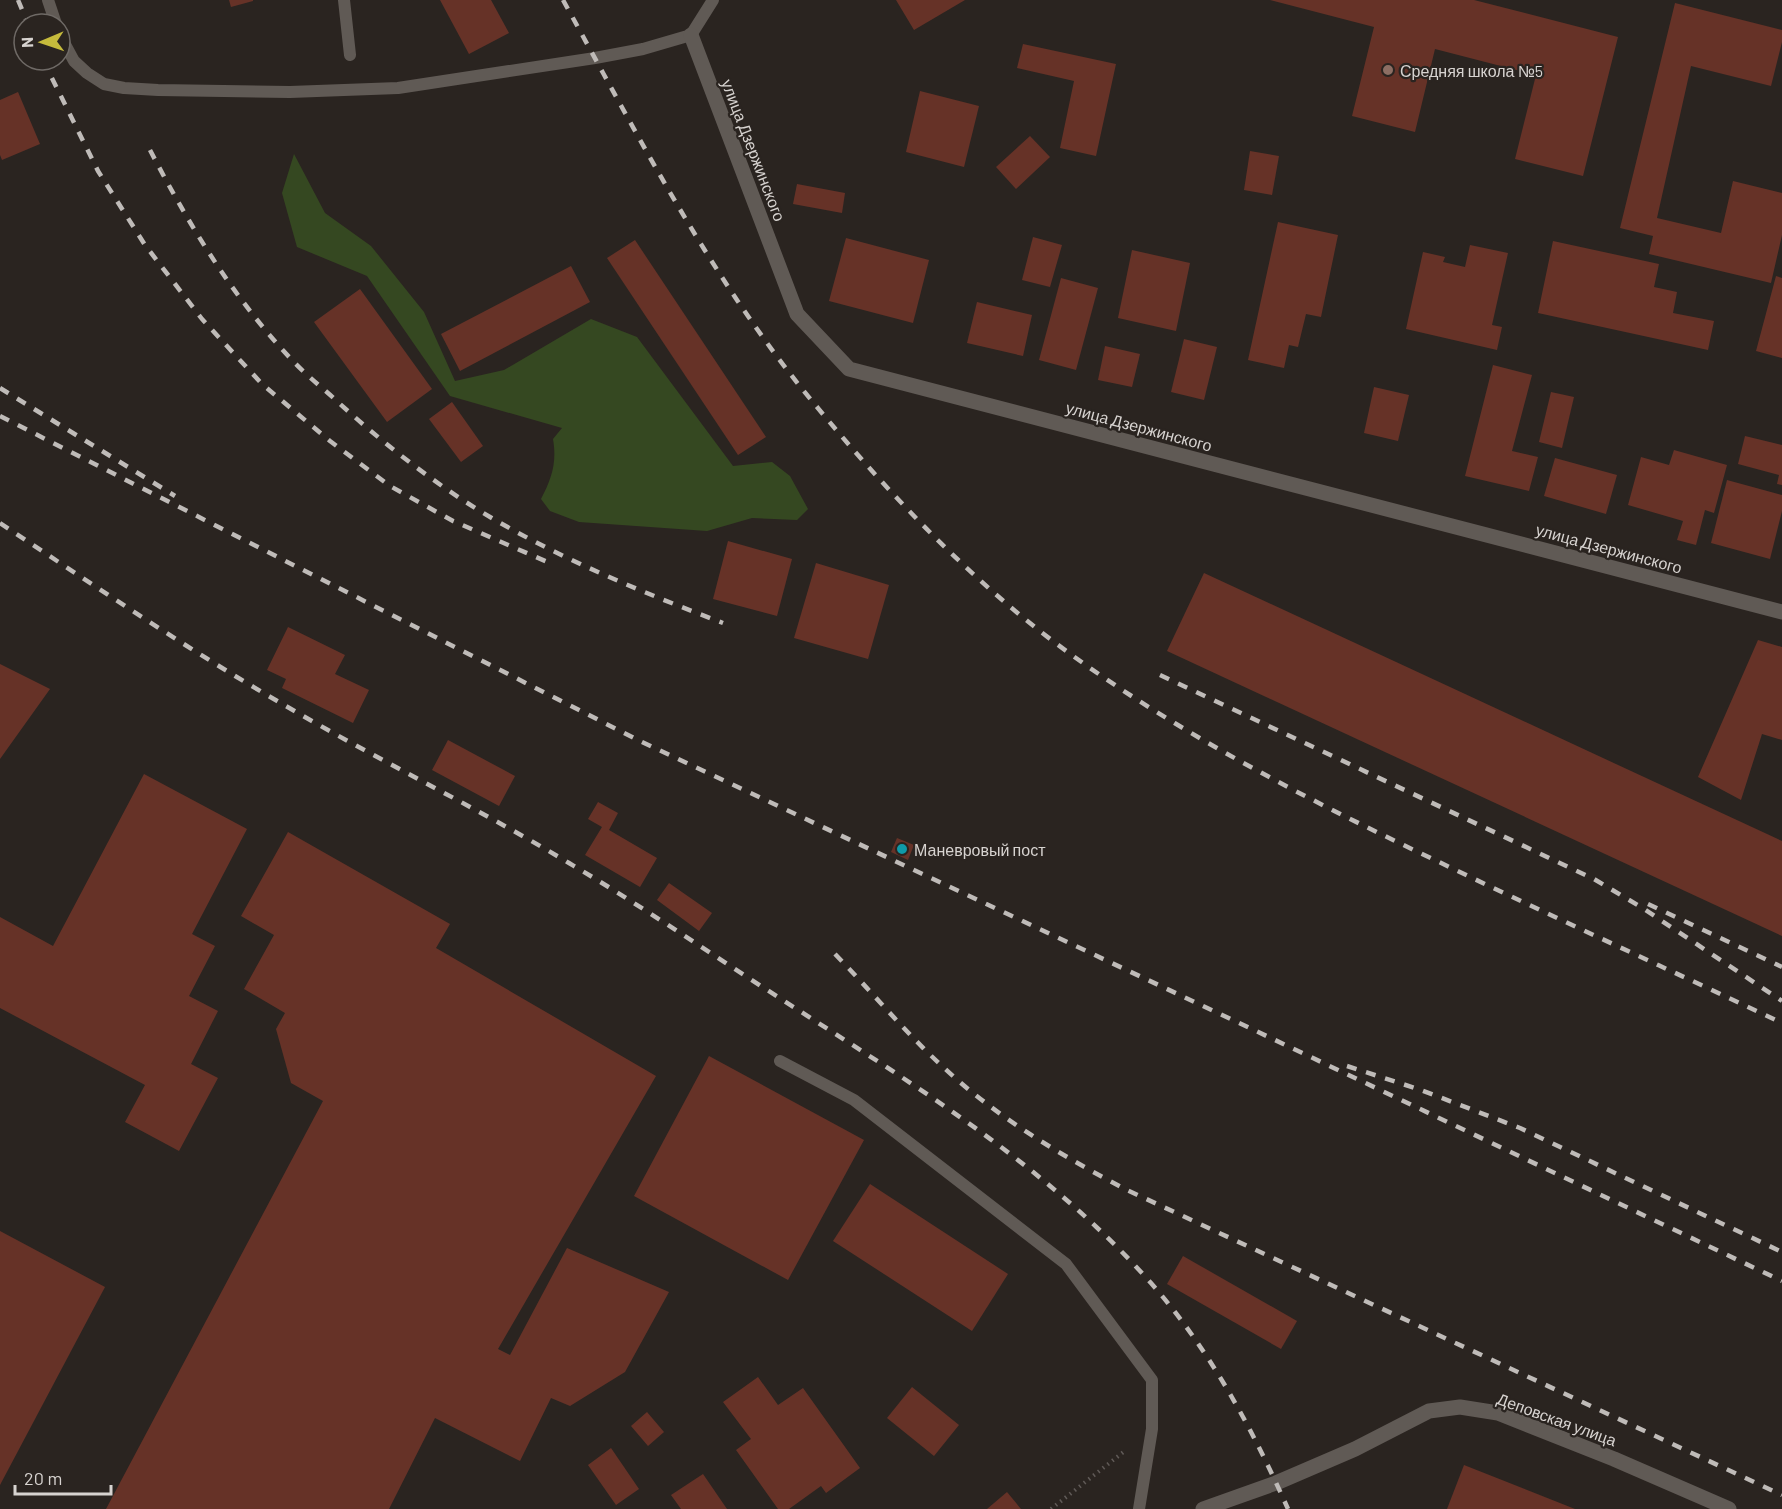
<svg xmlns="http://www.w3.org/2000/svg" width="1782" height="1509" font-family="Barlow,sans-serif">
  <style>
    .green { fill: #354821 }
    .building { fill: #663227 }
    .lines { fill: none; stroke-linecap: round; stroke-linejoin: round }
    .path { stroke: #605a57; stroke-width: 4; stroke-dasharray: 1.5 4.5; stroke-linecap: butt }
    .lane { stroke: #605a55; stroke-width: 12 }
    .street { stroke: #605a55; stroke-width: 15 }
    .rail { stroke: #bfbbb8; stroke-width: 4.5; stroke-dasharray: 10 10; stroke-linecap: butt }
    .education-dot { fill: #8d6e63; stroke: #2a2420; stroke-width: 2 }
    .culture-dot { fill: #0f9aa8; stroke: #2a2420; stroke-width: 2 }
    .labels { text-anchor: middle; dominant-baseline: central; stroke-width: 4.5; stroke-linejoin: round; paint-order: stroke }
    .poi-label { font-size: 16px; fill: #d7d3d0; stroke: #2a2420; text-anchor: start }
    .street-label { font-size: 16px; fill: #d7d3d0; stroke: #2a2420 }
  </style>
  <rect width="100%" height="100%" fill="#2a2420"/>
  <path class="green" d="M294,154L325,213L371,246L424,312L455,381L504,370L591,319L637,337L733,466L772,462L790,476L808,509L797,520L752,518L707,531L579,522L550,511L541,499C552,478 557,462 553,439L562,428L450,396L367,276L297,247L282,193Z"/>
  <g class="building">
    <path d="M229,0H253V1L231,7Z"/>
    <path d="M440,0H491L509,33L469,54Z"/>
    <path d="M896,0H965L914,30Z"/>
    <path d="M1270,0H1474L1618,37L1583,176L1515,159L1536,75L1435,49L1415,132L1352,116L1374,27Z"/>
    <path d="M1675,3L1782,30V42L1771,86L1691,66L1657,218L1721,233L1733,181L1782,193V235L1771,283L1649,254L1653,236L1620,228Z"/>
    <path d="M1023,44L1116,64L1096,156L1060,148L1074,81L1017,68Z"/>
    <path d="M920,91L979,106L964,167L906,152Z"/>
    <path d="M18,92L40,144L2,160L0,155V100Z"/>
    <path d="M1030,136L1050,157L1016,189L996,167Z"/>
    <path d="M1250,151L1279,156L1272,195L1244,190Z"/>
    <path d="M797,184L845,193L842,213L793,204Z"/>
    <path d="M1278,222L1338,235L1321,317L1306,314L1298,347L1289,345L1284,368L1248,360Z"/>
    <path d="M1033,237L1062,245L1050,287L1022,280Z"/>
    <path d="M846,238L929,260L913,323L829,301Z"/>
    <path d="M635,240L766,437L738,455L607,258Z"/>
    <path d="M1553,241L1659,264L1654,287L1677,292L1673,313L1714,321L1708,350L1538,313Z"/>
    <path d="M1470,245L1508,253L1492,325L1502,327L1497,350L1406,329L1423,252L1445,257L1443,262L1465,267Z"/>
    <path d="M1132,250L1190,263L1176,331L1118,318Z"/>
    <path d="M571,266L590,302L460,371L441,334Z"/>
    <path d="M1776,276L1782,278V358L1756,351Z"/>
    <path d="M1061,278L1098,288L1076,370L1039,360Z"/>
    <path d="M360,289L432,389L387,422L314,322Z"/>
    <path d="M977,302L1032,315L1023,356L967,343Z"/>
    <path d="M1184,339L1217,347L1204,400L1171,392Z"/>
    <path d="M1105,346L1140,354L1132,387L1098,380Z"/>
    <path d="M1493,365L1532,375L1512,451L1538,457L1529,491L1465,476Z"/>
    <path d="M1374,387L1409,395L1398,441L1364,433Z"/>
    <path d="M1551,392L1574,397L1562,448L1539,442Z"/>
    <path d="M452,402L483,446L461,462L429,419Z"/>
    <path d="M1745,436L1782,445V485L1777,484L1779,475L1738,464Z"/>
    <path d="M1674,450L1727,465L1714,513L1705,510L1696,545L1677,540L1683,521L1628,505L1641,457L1669,465Z"/>
    <path d="M1555,458L1617,475L1606,514L1544,496Z"/>
    <path d="M1727,480L1782,495V511L1770,559L1711,543Z"/>
    <path d="M728,541L792,559L777,616L713,599Z"/>
    <path d="M816,563L889,585L868,659L794,638Z"/>
    <path d="M1204,573L1782,841V936L1167,651Z"/>
    <path d="M288,627L345,655L335,674L369,690L353,723L282,688L286,679L267,670Z"/>
    <path d="M1758,640L1782,647V740L1762,734L1741,800L1698,777Z"/>
    <path d="M0,664L50,689L0,759Z"/>
    <path d="M448,740L515,776L499,806L432,770Z"/>
    <path d="M144,774L247,829L192,934L215,946L189,996L218,1011L191,1064L218,1078L179,1151L125,1122L145,1085L0,1008V917L53,946Z"/>
    <path d="M598,802L618,813L609,830L657,858L640,887L585,855L602,827L588,819Z"/>
    <path d="M288,832L450,924L436,948L656,1076L498,1349L510,1355L567,1248L669,1292L625,1372L570,1406L551,1398L520,1461L435,1418L389,1509H106L323,1101L291,1083L276,1029L285,1013L244,989L274,935L241,916Z"/>
    <path d="M897,838L914,845L908,860L891,852Z"/>
    <path d="M669,883L712,913L699,931L657,900Z"/>
    <path d="M709,1056L864,1140L788,1280L634,1196Z"/>
    <path d="M870,1184L1008,1274L972,1331L833,1241Z"/>
    <path d="M0,1231L105,1287L0,1485Z"/>
    <path d="M1183,1256L1297,1321L1281,1349L1167,1284Z"/>
    <path d="M758,1377L778,1405L803,1388L860,1468L826,1493L821,1486L789,1509H778L736,1450L751,1439L723,1402Z"/>
    <path d="M912,1387L959,1425L934,1456L887,1418Z"/>
    <path d="M647,1412L664,1432L648,1446L631,1426Z"/>
    <path d="M611,1448L639,1489L616,1505L588,1465Z"/>
    <path d="M1464,1465L1575,1509H1447Z"/>
    <path d="M703,1474L727,1509H681L671,1495Z"/>
    <path d="M1007,1492L1021,1509H987Z"/>
  </g>
  <g class="lines">
    <path class="path" d="M1051,1509L1126,1450"/>
    <g class="lane">
      <path d="M48,0L56,24"/>
      <path d="M344,0L350,55"/>
      <path d="M60,35L74,61L87,73L104,84L124,88L158,90L290,92L398,88L595,58L643,49L691,35L713,0"/>
      <path d="M780,1061L854,1100L1066,1264L1152,1380V1429L1139,1509"/>
    </g>
    <g class="street">
      <path d="M691,35L797,314L849,369L1782,612"/>
      <path d="M1203,1509L1276,1483L1355,1449L1429,1411L1460,1407L1498,1413L1614,1459L1729,1509"/>
    </g>
    <g class="rail">
      <path d="M18,0L28,24"/>
      <path d="M563,0C636,132 705,267 799,385C871,474 951,561 1041,632C1163,726 1300,796 1439,862C1553,917 1668,969 1782,1023"/>
      <path d="M43,60L98,171L145,245L202,319L262,384L330,441L390,486L453,521L552,564"/>
      <path d="M150,150C189,225 234,299 292,360C307,376 324,389 339,403C383,443 430,480 480,511C556,557 639,591 723,623"/>
      <path d="M0,388L175,496"/>
      <path d="M0,416L640,741L1235,1021L1782,1281"/>
      <path d="M0,523C92,584 184,647 279,702C374,758 474,806 569,863C640,905 708,952 778,997C911,1083 1044,1163 1151,1283C1210,1350 1252,1428 1288,1509"/>
      <path d="M1160,675L1594,879L1641,907L1782,1001"/>
      <path d="M1648,904L1782,967"/>
      <path d="M835,954C871,991 904,1031 942,1066C996,1117 1062,1156 1127,1190L1782,1495"/>
      <path d="M1347,1066L1421,1090L1520,1128L1782,1252"/>
    </g>
  </g>
  <circle class="education-dot" cx="1388" cy="70" r="6"/>
  <circle class="culture-dot" cx="902" cy="849" r="6"/>
  <g class="labels">
    <g class="poi-label">
      <text x="1400" y="70">Средняя школа №5</text>
      <text x="914" y="849">Маневровый пост</text>
    </g>
    <g class="street-label">
      <text transform="translate(754 150) rotate(69)">улица Дзержинского</text>
      <text transform="translate(1139 426) rotate(15)">улица Дзержинского</text>
      <text transform="translate(1609 548) rotate(15)">улица Дзержинского</text>
      <text transform="translate(1557 1419) rotate(20)">Деповская улица</text>
    </g>
  </g>
  <g transform="translate(42 42) rotate(268)"><circle r="28" fill="#2a2420" stroke="#6f6a66" stroke-width="1.5"/>
  <path d="M0-4.5L10 22L0 15L-10 22Z" fill="#c6bb3c"/>
  <text y="-9" font-size="16" font-weight="bold" text-anchor="middle" fill="#d7d3d0">N</text>
  </g>
  <path d="M15 1485v9h96v-9" fill="none" stroke="#d7d3d0" stroke-width="3"/>
  <text x="24" y="1485" font-size="18" fill="#d7d3d0" stroke="#2a2420" stroke-width="4.5" paint-order="stroke">20 m</text>
</svg>
